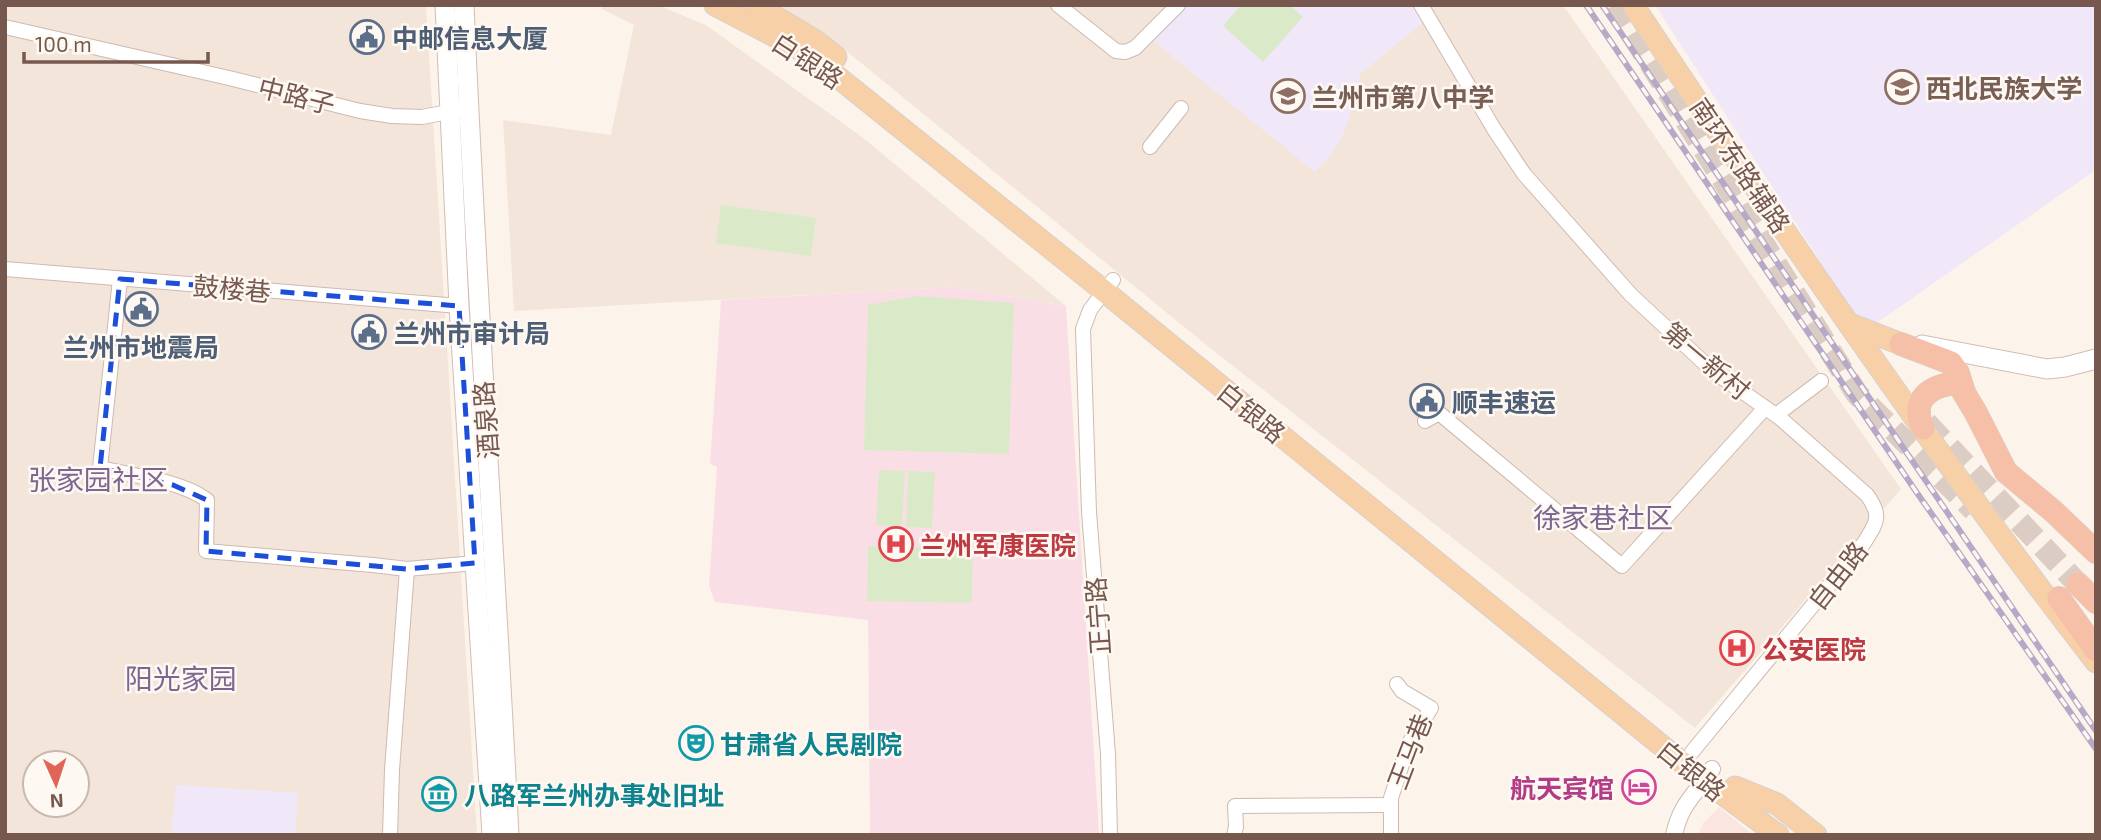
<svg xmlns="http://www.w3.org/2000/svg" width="2101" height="840" font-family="'Exo 2','Noto Sans SC',sans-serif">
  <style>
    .residential { fill: #f3e5da; fill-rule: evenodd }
    .commercial { fill: #fbe5e0 }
    .education { fill: #f0e8f9 }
    .medical { fill: #f9dfe5 }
    .green { fill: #daeac9 }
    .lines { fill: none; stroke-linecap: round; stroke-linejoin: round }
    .trunk-tunnel { stroke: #dbcdc4; stroke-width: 23; stroke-dasharray: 23 11; stroke-linecap: butt }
    .minor-casing { stroke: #cebab0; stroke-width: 16 }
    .tertiary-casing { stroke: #cebab0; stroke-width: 18 }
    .secondary-casing { stroke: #d4bcb1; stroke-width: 21 }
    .primary-casing { stroke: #d9d0cd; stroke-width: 23 }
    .trunk-casing { stroke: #d9d0cd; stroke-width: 24 }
    .minor { stroke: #fff; stroke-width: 14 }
    .tertiary { stroke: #fff; stroke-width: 16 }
    .secondary { stroke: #fff; stroke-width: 19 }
    .primary { stroke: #f7d0a8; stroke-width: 21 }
    .trunk { stroke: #f5c0a7; stroke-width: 23 }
    .rail-casing { stroke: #b5a9c7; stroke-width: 6 }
    .rail { stroke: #fef8f2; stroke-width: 3.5; stroke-dasharray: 10; stroke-linecap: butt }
    .marked { fill: none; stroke: #1d4ed8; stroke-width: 5; stroke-dasharray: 14 9; stroke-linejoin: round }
    .labels { text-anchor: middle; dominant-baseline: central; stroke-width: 5; stroke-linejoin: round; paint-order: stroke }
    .service-label { font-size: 26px; font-weight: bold; fill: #4e5e75; stroke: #fef8f2; text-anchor: start }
    .street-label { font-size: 26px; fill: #77584e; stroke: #fef8f2 }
    .education-label { font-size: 26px; font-weight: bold; fill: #785e54; stroke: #fef8f2; text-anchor: start }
    .health-label { font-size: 26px; font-weight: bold; fill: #be3a42; stroke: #fef8f2; text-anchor: start }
    .culture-label { font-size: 26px; font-weight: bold; fill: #0d838f; stroke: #fef8f2; text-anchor: start }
    .hotel-label { font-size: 26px; font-weight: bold; fill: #b23c85; stroke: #fef8f2; text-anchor: end }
    .neighbourhood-label { font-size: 28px; fill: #7e6692; stroke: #fef8f2 }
  </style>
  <rect width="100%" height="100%" fill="#fcf4eb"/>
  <g class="residential">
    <path d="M5,5H426L477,835H5ZM35,763H77V805H35Z"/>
    <path d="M602,5H657L706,25L862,137L1066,306L954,287L514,311L503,120L611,135L634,25L602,9Z"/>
    <path d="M779,5H1563L1901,489L1695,728L1205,344L833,40Z"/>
  </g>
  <path class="commercial" d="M1719,807L1753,835H1698L1703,823Z"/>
  <g class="education">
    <path d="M1182,5H1417L1425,21L1360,74L1349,119L1340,141L1330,157L1315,172L1151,39Z"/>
    <path d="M1655,5H2096V170L1865,331Z"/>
    <path d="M176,785L298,793L295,835H171Z"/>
  </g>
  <path class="medical" d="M954,287L1066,306L1099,833L870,835L868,620L715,602L709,586L717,467L710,464L721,300Z"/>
  <g class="green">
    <path d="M1241,5H1290L1303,17L1263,62L1223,26Z"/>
    <path d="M721,205L816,218L811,256L716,243Z"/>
    <path d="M916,296L1014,303L1009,454L864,450L868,305Z"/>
    <path d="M879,470L905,471L902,527L876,525Z"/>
    <path d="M908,471L935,472L932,528L906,527Z"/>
    <path d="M868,546L973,548L972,603L867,601Z"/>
  </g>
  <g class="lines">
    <g class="trunk-tunnel">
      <path d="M1614,5L1857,394L1974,510"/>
      <path d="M1926,423L2078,584"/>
    </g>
    <g class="minor-casing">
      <g id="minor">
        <path d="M1058,5L1116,51L1125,52L1135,48L1178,5"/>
        <path d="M1421,5L1494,129L1524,174L1631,295L1713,371L1780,418L1867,495C1883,517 1876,523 1864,543L1692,752"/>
        <path d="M5,27L229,78L360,111L392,116L422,117L459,110"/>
        <path d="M1150,147L1181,108"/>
        <path d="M5,269L459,306"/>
        <path d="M120,279L100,468C133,476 180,480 207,500L206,551L373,565L407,569"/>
        <path d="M1776,415L1821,381"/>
        <path d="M1425,421L1439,413L1622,566L1765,408"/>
        <path d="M390,835L392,770L407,569L475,563"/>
        <path d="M1110,835L1108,754L1089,512L1083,329L1090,310L1113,280"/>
        <path d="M1234,835L1236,827L1235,806L1391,805"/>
        <path d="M1391,835V798L1409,743L1431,708L1402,691L1397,684"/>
      </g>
    </g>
    <g class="tertiary-casing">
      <path id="tertiary" d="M1674,835C1681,802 1696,795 1712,769"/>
    </g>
    <g class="secondary-casing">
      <g id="secondary">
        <path d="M445,5L459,306L492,835"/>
        <path d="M464,5C476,282 495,558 509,835"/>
        <path d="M1922,345L2047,369L2065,367L2096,359"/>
      </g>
    </g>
    <g class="primary-casing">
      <g id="primary">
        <path d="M715,5L809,54L1104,291L1705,781L1778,835"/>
        <path d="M756,5L816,41L836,57"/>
        <path d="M1633,5C1781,228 1932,451 2096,662"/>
        <path d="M1850,324L1901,344"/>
        <path d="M1735,787L1777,804L1816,835"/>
      </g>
    </g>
    <g class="trunk-casing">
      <g id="trunk">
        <path d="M1901,344L1951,363L1958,373L1964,392"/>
        <path d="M1923,428C1909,398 1932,385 1958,383L1976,413L2006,472L2053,511L2096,552"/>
        <path d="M2078,584L2096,602"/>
        <path d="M2059,598L2096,650"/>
      </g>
    </g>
    <use href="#minor" class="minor"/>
    <use href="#tertiary" class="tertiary"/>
    <use href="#secondary" class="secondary"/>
    <use href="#primary" class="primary"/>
    <use href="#trunk" class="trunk"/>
    <g class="rail-casing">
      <g id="rail">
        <path d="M1586,5L1915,490L2096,749"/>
        <path d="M1602,5L2096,731"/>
      </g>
    </g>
    <use href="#rail" class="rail"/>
  </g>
  <path class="marked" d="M120,279L459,306L475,563L407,569L206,551L207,500L173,485L100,468Z"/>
  <defs>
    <g id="civic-ring" transform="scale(1.75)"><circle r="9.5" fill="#fef8f2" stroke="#5c6f8a" stroke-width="1.5"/><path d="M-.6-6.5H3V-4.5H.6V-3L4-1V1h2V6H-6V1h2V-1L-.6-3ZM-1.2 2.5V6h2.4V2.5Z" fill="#5c6f8a"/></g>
    <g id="university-ring" transform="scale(1.75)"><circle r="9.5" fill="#fef8f2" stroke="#8d6e63" stroke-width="1.5"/><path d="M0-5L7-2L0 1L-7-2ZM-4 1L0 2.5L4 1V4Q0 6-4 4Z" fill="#8d6e63"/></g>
    <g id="school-ring" transform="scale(1.75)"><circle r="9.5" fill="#fef8f2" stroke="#8d6e63" stroke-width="1.5"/><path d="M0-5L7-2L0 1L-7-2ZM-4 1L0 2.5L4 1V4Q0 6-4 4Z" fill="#8d6e63"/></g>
    <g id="hospital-ring" transform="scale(1.75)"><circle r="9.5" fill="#fef8f2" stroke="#e0444e" stroke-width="1.5"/><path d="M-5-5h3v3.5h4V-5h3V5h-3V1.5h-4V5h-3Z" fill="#e0444e"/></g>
    <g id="theatre-ring" transform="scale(1.75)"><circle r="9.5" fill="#fef8f2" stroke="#0f9aa8" stroke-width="1.5"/><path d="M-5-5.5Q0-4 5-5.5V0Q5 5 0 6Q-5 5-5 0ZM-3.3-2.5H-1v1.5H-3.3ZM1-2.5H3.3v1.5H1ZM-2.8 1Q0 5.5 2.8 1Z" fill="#0f9aa8"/></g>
    <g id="hotel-ring" transform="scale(1.75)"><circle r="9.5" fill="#fef8f2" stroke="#d1479c" stroke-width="1.5"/><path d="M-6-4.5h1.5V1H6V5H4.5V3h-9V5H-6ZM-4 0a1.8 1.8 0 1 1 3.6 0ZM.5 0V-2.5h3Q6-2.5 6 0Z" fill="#d1479c"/></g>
    <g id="museum-ring" transform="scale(1.75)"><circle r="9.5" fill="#fef8f2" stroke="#0f9aa8" stroke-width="1.5"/><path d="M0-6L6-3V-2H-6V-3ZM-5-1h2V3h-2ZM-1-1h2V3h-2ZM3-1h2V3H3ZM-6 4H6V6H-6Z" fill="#0f9aa8"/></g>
  </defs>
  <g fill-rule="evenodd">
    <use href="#civic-ring" x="367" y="37"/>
    <use href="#university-ring" x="1902" y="87"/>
    <use href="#school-ring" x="1288" y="96"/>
    <use href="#civic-ring" x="141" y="309"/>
    <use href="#civic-ring" x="369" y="332"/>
    <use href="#civic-ring" x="1427" y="401"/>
    <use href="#hospital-ring" x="896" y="544"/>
    <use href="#hospital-ring" x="1737" y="648"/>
    <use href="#theatre-ring" x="696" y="743"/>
    <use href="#hotel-ring" x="1639" y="787"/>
    <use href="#museum-ring" x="439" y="794"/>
  </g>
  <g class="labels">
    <g class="service-label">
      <text x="392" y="37">中邮信息大厦</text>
      <text x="394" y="332">兰州市审计局</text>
      <text x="141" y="346" text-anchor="middle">兰州市地震局</text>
      <text x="1452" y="401">顺丰速运</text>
    </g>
    <g class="street-label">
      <text transform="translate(808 60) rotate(33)">白银路</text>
      <text transform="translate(297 95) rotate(14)">中路子</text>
      <text transform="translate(1741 165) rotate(56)">南环东路辅路</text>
      <text transform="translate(232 288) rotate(5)">鼓楼巷</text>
      <text transform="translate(1707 360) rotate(40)">第一新村</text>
      <text transform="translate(1252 412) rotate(39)">白银路</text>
      <text transform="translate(485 420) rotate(-94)">酒泉路</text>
      <text transform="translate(1837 575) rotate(-52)">自由路</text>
      <text transform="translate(1097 616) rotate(-94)">正宁路</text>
      <text transform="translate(1409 751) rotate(-69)">王马巷</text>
      <text transform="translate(1692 770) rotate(39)">白银路</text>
    </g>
    <g class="education-label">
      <text x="1926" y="87">西北民族大学</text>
      <text x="1312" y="96">兰州市第八中学</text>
    </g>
    <g class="health-label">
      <text x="920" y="544">兰州军康医院</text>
      <text x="1762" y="648">公安医院</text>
    </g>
    <g class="culture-label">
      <text x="720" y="743">甘肃省人民剧院</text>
      <text x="464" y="794">八路军兰州办事处旧址</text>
    </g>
    <g class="hotel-label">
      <text x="1614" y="787">航天宾馆</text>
    </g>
    <g class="neighbourhood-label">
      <text x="98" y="479">张家园社区</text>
      <text x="1603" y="517">徐家巷社区</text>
      <text x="181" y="678">阳光家园</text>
    </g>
  </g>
  <rect width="2101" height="840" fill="none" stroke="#77584e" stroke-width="14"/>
  <g transform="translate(56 784) rotate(177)"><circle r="33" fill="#fef8f2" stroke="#c8b8b0" stroke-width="2"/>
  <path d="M0-5L12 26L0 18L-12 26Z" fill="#e06557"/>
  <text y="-10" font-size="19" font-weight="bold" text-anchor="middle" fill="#77584e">N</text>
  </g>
  <path d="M24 52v10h184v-10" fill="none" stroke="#77584e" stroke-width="3.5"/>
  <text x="35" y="52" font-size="21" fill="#77584e" stroke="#fef8f2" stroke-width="5" paint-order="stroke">100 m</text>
</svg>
